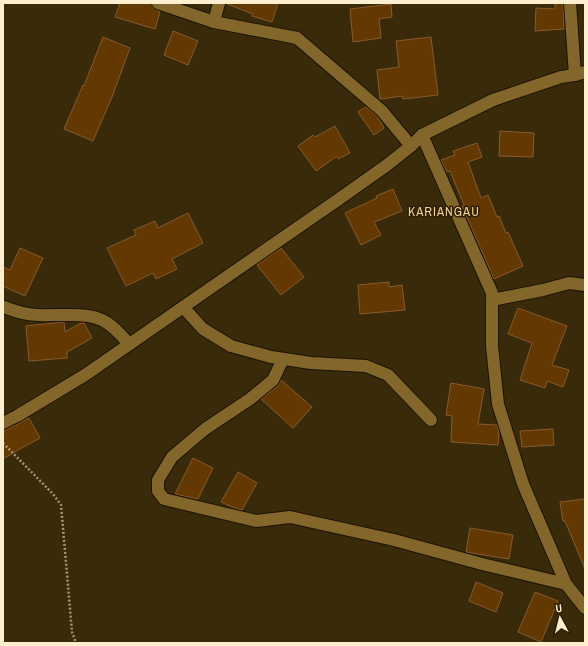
<svg xmlns="http://www.w3.org/2000/svg" width="588" height="646" font-family="'Archivo Narrow',sans-serif">
  <style>
    .building { fill: #633801; stroke: #885a2e }
    .lines { fill: none; stroke-linecap: round; stroke-linejoin: round }
    .street-casing { stroke: #1c1303; stroke-width: 14 }
    .path { stroke: #a49475; stroke-width: 2.5; stroke-dasharray: 2 2; stroke-linecap: butt }
    .street { stroke: #82662a; stroke-width: 12 }
    .labels { text-anchor: middle; dominant-baseline: central; stroke-width: 3; stroke-linejoin: round; paint-order: stroke }
    .quarter-label { font-size: 13px; letter-spacing: 1px; fill: #f3d497; stroke: #2e2001 }
  </style>
  <rect width="100%" height="100%" fill="#392a0a"/>
  <g class="building">
    <path d="M120,3H151L153,8L160,12L155,29L115,17Z"/>
    <path d="M227,3H278L272,22L252,16L253,14L227,4Z"/>
    <path d="M563,3L564,29L535,31L536,8L555,9V4Z"/>
    <path d="M391,4L392,17L379,19L381,38L353,42L350,9Z"/>
    <path d="M173,31L198,41L188,65L164,55Z"/>
    <path d="M103,37L130,48L112,97L93,141L64,129L83,85L84,86Z"/>
    <path d="M431,37L438,95L403,99V96L380,99L377,70L399,67L396,41Z"/>
    <path d="M366,107L377,116L384,128L374,135L358,112Z"/>
    <path d="M335,126L350,153L338,159L337,156L316,171L298,146L313,135L315,137Z"/>
    <path d="M500,131L534,133L533,157L499,156Z"/>
    <path d="M477,143L482,157L468,162L481,198L488,195L497,217L499,216L506,233L508,232L523,266L494,279L462,206L464,205L450,171L447,172L441,160L455,155L453,151Z"/>
    <path d="M393,189L402,211L374,222L381,235L361,245L345,213L377,198L376,196Z"/>
    <path d="M188,213L203,243L172,259L177,269L156,279L153,273L126,286L107,248L136,235L134,230L155,221L158,228Z"/>
    <path d="M20,248L43,258L25,296L3,286V267L10,270Z"/>
    <path d="M281,248L304,277L281,295L257,265Z"/>
    <path d="M389,282V287L402,285L405,310L360,314L358,285Z"/>
    <path d="M518,308L567,326L552,365L569,370L563,387L547,381L545,388L520,380L532,343L508,334Z"/>
    <path d="M64,322L65,332L81,323H84L92,338L67,352V358L29,361L26,326Z"/>
    <path d="M281,380L312,407L293,428L261,399L278,386Z"/>
    <path d="M451,383L484,389L478,424L497,425L499,432L498,445L451,442L452,416L446,415Z"/>
    <path d="M29,418L40,438L18,450L3,459V430H6Z"/>
    <path d="M553,429L554,445L522,447L520,431Z"/>
    <path d="M193,458L213,468L198,499L175,494Z"/>
    <path d="M238,472L257,483L242,510L232,507L221,502Z"/>
    <path d="M585,499V569L565,521H563L560,502Z"/>
    <path d="M470,528L513,535L509,559L466,552Z"/>
    <path d="M476,582L503,593L496,612L469,601Z"/>
    <path d="M535,592L558,601L541,642L518,632Z"/>
  </g>
  <g class="lines">
    <g class="street-casing">
      <g id="street">
        <path d="M158,3L214,22L297,38L382,111L411,146"/>
        <path d="M570,3L575,75"/>
        <path d="M214,22L219,3"/>
        <path d="M422,135L492,293V346L498,404L523,484L566,584L585,608"/>
        <path d="M492,300L543,290L569,283L585,285"/>
        <path d="M4,307C15,311 25,315 37,315C55,316 86,312 102,320C113,325 121,335 129,344"/>
        <path d="M183,307L203,329L231,346L271,357L311,363L366,366L388,375L431,420"/>
        <path d="M283,359L273,380L250,399L205,429L172,457L158,480V491L164,499L256,521L290,517L394,540L482,564L566,584"/>
        <path d="M3,423L17,416L85,375L339,199L387,165L411,146L422,135L493,100L561,77L575,75L585,72"/>
      </g>
    </g>
    <path class="path" d="M3,443L53,494L61,505L72,632L76,643"/>
    <use href="#street" class="street"/>
  </g>
  <g class="labels">
    <g class="quarter-label">
      <text x="444" y="211">KARIANGAU</text>
    </g>
  </g>
  <rect width="588" height="646" fill="none" stroke="#ffefd1" stroke-width="8"/>
  <g transform="translate(560 618) rotate(353)" stroke="#2e2001" stroke-width="3" paint-order="stroke">
  <path d="M0-3L7 15L0 10L-7 15Z" fill="#ffefd1"/>
  <text y="-6" font-size="11" font-weight="bold" text-anchor="middle" fill="#ffefd1">U</text>
  </g>
</svg>
